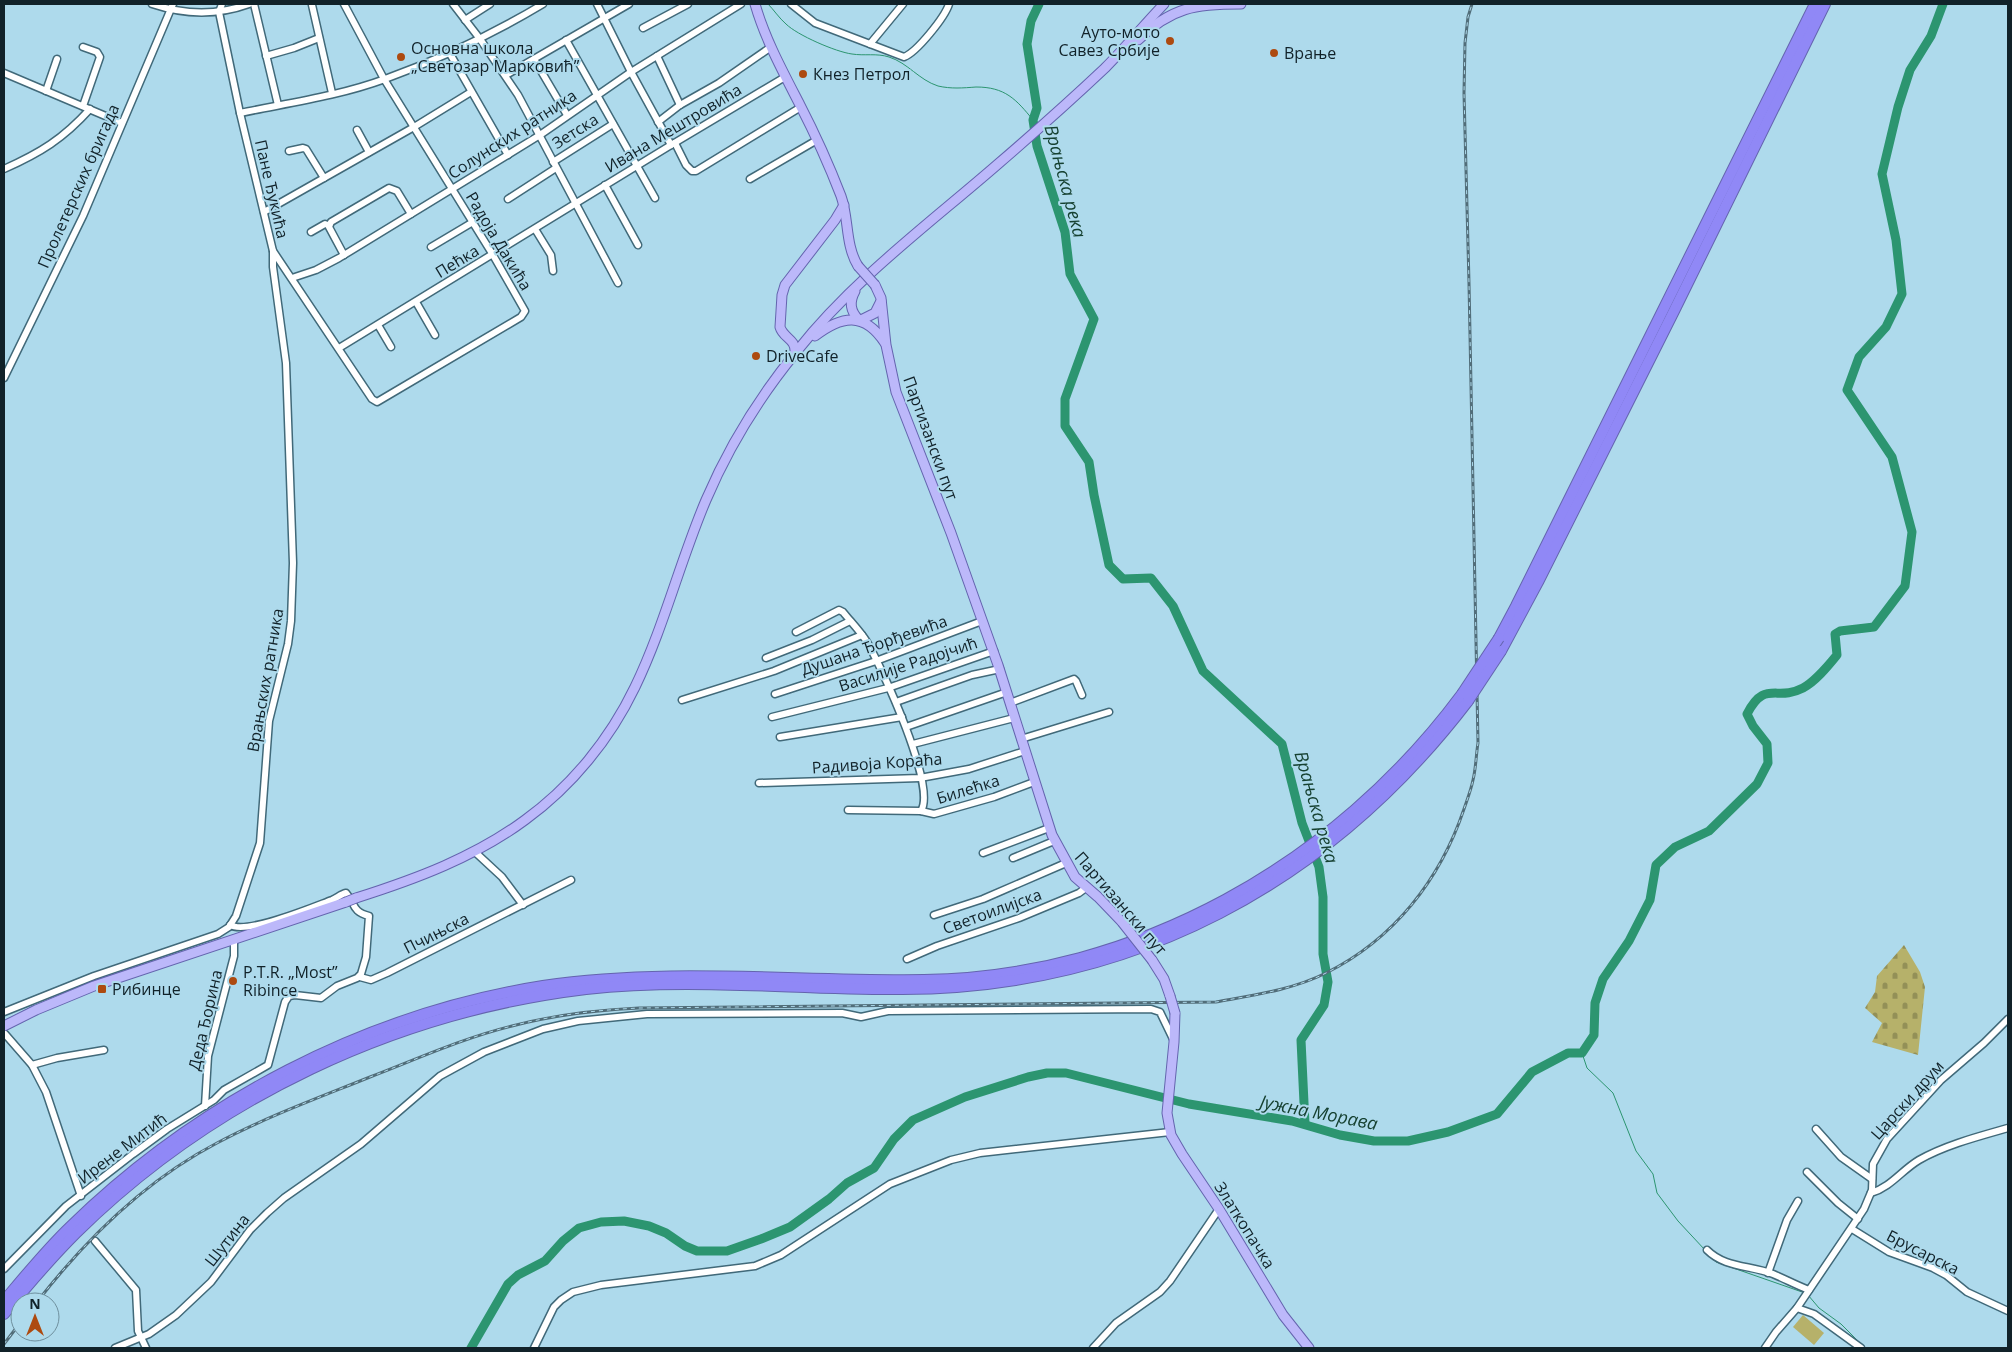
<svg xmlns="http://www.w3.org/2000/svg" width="2012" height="1352" font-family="'Open Sans',sans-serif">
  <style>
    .cemetery { fill: url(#cemetery-stones) }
    .pitch { fill: #b6b16a }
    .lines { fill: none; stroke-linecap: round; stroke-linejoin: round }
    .stream { stroke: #2c9570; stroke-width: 1 }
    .river { stroke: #2c9570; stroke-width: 9 }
    .minor-casing { stroke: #416979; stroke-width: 9 }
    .major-casing { stroke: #6464ae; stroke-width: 11 }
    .highway-casing { stroke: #6464ae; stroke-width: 12 }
    .minor { stroke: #fff; stroke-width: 6 }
    .major { stroke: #bcb8fa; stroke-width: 9 }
    .highway { stroke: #9088f6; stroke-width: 10 }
    .rail-casing { stroke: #516d79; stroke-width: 3 }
    .rail { stroke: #aedaec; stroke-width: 1; stroke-dasharray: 4; stroke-linecap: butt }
    .major-bridge-casing { stroke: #6464ae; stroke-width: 11; stroke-linecap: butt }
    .highway-bridge-casing { stroke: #6464ae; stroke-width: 12; stroke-linecap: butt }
    .major-bridge { stroke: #bcb8fa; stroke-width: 9 }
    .highway-bridge { stroke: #9088f6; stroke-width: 10 }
    .poi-dot { fill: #ad4a10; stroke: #aedaec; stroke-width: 2 }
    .labels { text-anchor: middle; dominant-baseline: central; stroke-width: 4; stroke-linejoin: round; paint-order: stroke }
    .poi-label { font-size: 16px; fill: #112229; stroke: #aedaec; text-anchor: start }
    .street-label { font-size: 16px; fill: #112229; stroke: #aedaec }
    .water-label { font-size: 18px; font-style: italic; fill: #164131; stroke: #aedaec }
  </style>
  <defs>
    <pattern id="cemetery-stones" width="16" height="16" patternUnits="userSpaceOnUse" patternTransform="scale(1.25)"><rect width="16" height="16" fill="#b6b16a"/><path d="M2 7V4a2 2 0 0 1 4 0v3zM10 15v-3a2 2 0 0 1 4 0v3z" fill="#939057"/></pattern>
  </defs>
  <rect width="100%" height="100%" fill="#aedaec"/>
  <path class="cemetery" d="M1904,945L1920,972L1925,987L1918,1055L1872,1042L1882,1023L1865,1008L1875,992L1877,976Z"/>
  <path class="pitch" d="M1803,1315L1824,1333L1814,1345L1793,1327Z"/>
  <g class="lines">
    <g class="stream">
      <path d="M768,4C774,10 779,18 786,24C797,35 836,52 852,54C864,56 877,53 889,57C908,63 919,80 938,86C951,89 963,88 976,87C1005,87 1016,99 1033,120"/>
      <path d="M1582,1053L1587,1068L1613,1093L1636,1151L1653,1174L1657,1193L1678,1221L1705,1250"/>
      <path d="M1713,1258L1716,1262L1805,1293"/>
      <path d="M1808,1295L1819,1308L1841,1324L1860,1343"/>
    </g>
    <g class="river">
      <path d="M1039,4L1031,21L1027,44L1037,108L1033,120L1037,146L1065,232L1070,274L1094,319L1065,399V426L1089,462L1094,495L1109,565L1123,579L1151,578L1173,606L1203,671L1282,744L1302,823L1319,867L1323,897V954L1328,982L1324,1005L1301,1040L1305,1124"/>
      <path d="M471,1348L508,1284L518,1275L545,1261L563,1241L579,1228L601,1222L624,1221L649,1226L666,1233L685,1246L697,1251H727L761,1239L790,1227L829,1199L847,1183L874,1168L894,1139L913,1120L965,1097L1028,1077L1047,1073H1066L1189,1104L1292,1121L1340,1135L1374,1141H1408L1448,1132L1497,1114L1532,1072L1568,1053H1582L1594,1035L1595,1003L1603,979L1629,941L1650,900L1656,865L1675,847L1709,831L1757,784L1768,763L1767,744L1753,726L1747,714C1765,679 1776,702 1803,688C1816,681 1828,666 1837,655L1835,634L1840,631L1874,627L1905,586L1912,532L1892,457L1847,390L1859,357L1886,327L1902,294L1896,240L1882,174L1898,107L1910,70L1931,36L1943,4"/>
    </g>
    <g class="minor-casing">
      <g id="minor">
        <path d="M152,4C185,15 216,16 249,4"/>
        <path d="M222,4L219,12L240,113L273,251L372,399L377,402L521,317L525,311L493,255L384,79L344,4"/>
        <path d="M254,4L278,105"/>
        <path d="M453,4L480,39L518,95L618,283"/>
        <path d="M597,4L631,72L671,145"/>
        <path d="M791,4L815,23L904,57C917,52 945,17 949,4"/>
        <path d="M312,5L332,93"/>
        <path d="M465,20L490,4"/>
        <path d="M643,28L688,4"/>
        <path d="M566,40L655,198"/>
        <path d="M870,44L903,4"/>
        <path d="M83,47L97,52L100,57L83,106"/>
        <path d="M449,52L508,155"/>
        <path d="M266,56L294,48L319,38"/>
        <path d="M657,56L680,105"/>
        <path d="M534,59L567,115"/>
        <path d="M4,73L122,123"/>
        <path d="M506,75L629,4"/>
        <path d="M46,91L57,59"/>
        <path d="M240,113C288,103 339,96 385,79C440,59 493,34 543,4"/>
        <path d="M658,122L680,105L719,83L771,47"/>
        <path d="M357,130L369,152"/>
        <path d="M675,143L686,165L692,171H696L801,107"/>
        <path d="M289,151L303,148L306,149L324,178"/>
        <path d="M553,162L613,124"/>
        <path d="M4,169C40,153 63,139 90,109"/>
        <path d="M750,179L817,140"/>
        <path d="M605,185L638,245"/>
        <path d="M508,199L556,168"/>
        <path d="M264,212L414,127L471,92"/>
        <path d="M535,229L551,255L553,271"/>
        <path d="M311,232L325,224L328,225"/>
        <path d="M431,247L473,222"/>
        <path d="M344,255L329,227L331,222L389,188L397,191L411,214"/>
        <path d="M292,278L316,270L339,258L452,189L540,135L631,72L741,4"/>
        <path d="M416,302L435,335"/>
        <path d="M378,325L391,347"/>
        <path d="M339,348L671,145L785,77"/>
        <path d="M4,378L83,216L173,4"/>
        <path d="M796,632L839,610L843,612C851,622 860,631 867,642C882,668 937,787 921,811"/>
        <path d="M766,658L812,640L850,621"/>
        <path d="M775,694L876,661L982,621"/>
        <path d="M682,700L774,671L862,635"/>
        <path d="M896,702L972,675L1000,669"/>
        <path d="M1010,703L1074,679L1076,681L1082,695"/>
        <path d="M772,717L888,688L994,651"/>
        <path d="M906,727L1007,692"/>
        <path d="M780,737L902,717"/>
        <path d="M1021,739L1109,712"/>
        <path d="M913,744L1014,718"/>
        <path d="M759,783L920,778L969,769L1025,751"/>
        <path d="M848,810L921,811L934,814L994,797L1034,782"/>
        <path d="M475,852L502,877L523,905"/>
        <path d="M983,853L1049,828"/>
        <path d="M1013,858L1054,841"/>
        <path d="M934,915L983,899L1066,863"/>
        <path d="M907,959L937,946L1019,918L1079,893L1087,887"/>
        <path d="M360,977L371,980L387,973L571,880"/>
        <path d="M4,1012L94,976L218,934L229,927L236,916L260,843L269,721L288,644L291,621L293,563L286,363L273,267V251"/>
        <path d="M5,1034L32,1065L46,1092L81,1196"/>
        <path d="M32,1065L57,1058L104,1050"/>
        <path d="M205,1106L208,1056L234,956V940"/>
        <path d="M1816,1129L1841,1157L1872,1179"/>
        <path d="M1807,1172L1838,1203L1858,1219"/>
        <path d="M1871,1193C1891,1187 1902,1170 1919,1160C1945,1145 1980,1136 2008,1128"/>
        <path d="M1852,1229L1889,1252L1933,1268L1946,1275L1967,1292L2008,1311"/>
        <path d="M95,1241L136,1290L138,1331L146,1348"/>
        <path d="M1707,1250C1725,1268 1750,1265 1773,1274C1785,1279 1796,1285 1809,1290"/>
        <path d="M4,1269L66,1206L133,1154L167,1129L214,1100L224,1090L268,1065L285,1002L289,996L295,995L321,998L337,986L357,978L361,974L366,957L369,916C351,911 356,904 346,893C341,894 337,898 332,900C313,907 247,935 230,925"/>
        <path d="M1768,1273L1787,1220L1798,1201"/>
        <path d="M1797,1308L1814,1314L1861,1348"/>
        <path d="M115,1348L149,1334L176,1315L211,1282L250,1230L267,1213L284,1198L361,1144L440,1076L484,1052L543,1029L578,1021L647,1014L842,1013L861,1017L888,1011L1151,1009L1160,1012L1174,1041"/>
        <path d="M534,1348L554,1307L561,1300L573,1292L601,1285L755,1266L781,1255L890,1184L951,1160L980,1153L1170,1132"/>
        <path d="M1093,1348L1116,1323L1160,1292L1170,1281L1219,1209"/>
        <path d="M1765,1348L1776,1332L1797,1308L1864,1209L1872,1190L1873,1164L1887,1139L1941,1080L1984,1043L2008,1019"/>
      </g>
    </g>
    <g class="major-casing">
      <g id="major">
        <path d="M755,4C765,39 783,72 800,105C815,134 829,165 841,196C849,218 845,245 858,266"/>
        <path d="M1138,40C1171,7 1196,4 1241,4"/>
        <path d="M875,285L881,298L886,345L896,392L951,533L998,665L1052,835L1075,877L1098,897L1122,922"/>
        <path d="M855,291C849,302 850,311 859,320"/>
        <path d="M861,320L875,313L881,301"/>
        <path d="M815,336C841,316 864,311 885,343"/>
        <path d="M795,352C796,339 783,338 780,327L782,295L785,285L835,220L844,205"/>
        <path d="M356,898C416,879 475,857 525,820C572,786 610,739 635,687C664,627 680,561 706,500C729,446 760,396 797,351C854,279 929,224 998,164C1034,133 1070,101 1105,68C1125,48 1144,25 1164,4"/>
        <path d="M1152,960L1164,979L1170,996"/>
        <path d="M1175,1013L1174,1042L1167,1113L1171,1135L1182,1154L1219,1209L1283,1315L1309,1348"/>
        <path d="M4,1026L36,1010L94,986L346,902"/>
      </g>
    </g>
    <g class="highway-casing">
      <g id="highway">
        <path d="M1499,638L1516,606L1815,4"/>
        <path d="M1501,651L1538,582L1674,311L1825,4"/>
        <path d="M4,1301C25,1276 46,1250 70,1227C198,1102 366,1014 543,986C670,967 797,982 924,980C1137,977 1336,864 1462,694"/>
        <path d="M4,1314C27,1286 50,1259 76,1233C213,1098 395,1012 586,989C691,977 797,990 902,989C1134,988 1328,884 1468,701"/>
      </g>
    </g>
    <use href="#minor" class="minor"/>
    <use href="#major" class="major"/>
    <use href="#highway" class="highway"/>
    <g class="rail-casing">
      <g id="rail">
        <path d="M37,1302C86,1239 146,1180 217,1143C266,1117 318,1098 370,1077C417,1059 463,1038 512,1026C554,1015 596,1010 639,1008L1216,1002C1254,995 1292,990 1326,973C1394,939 1440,880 1464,809C1467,800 1471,790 1473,780C1476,768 1476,755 1478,743L1469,283L1464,93L1465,43L1468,17L1472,4"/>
        <path d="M4,1344L20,1323"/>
      </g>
    </g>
    <use href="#rail" class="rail"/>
    <g class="major-bridge-casing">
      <g id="major-bridge">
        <path d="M858,266L875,285"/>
        <path d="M346,902L356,898"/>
        <path d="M1122,922L1152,960"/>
        <path d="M1170,996L1175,1013"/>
      </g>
    </g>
    <g class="highway-bridge-casing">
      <g id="highway-bridge">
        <path d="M1462,694L1499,638"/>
        <path d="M1468,701L1501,651"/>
      </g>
    </g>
    <use href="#major-bridge" class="major-bridge"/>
    <use href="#highway-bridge" class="highway-bridge"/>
  </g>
  <g class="poi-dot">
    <circle cx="1170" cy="41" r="5"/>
    <circle cx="1274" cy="53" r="5"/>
    <circle cx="401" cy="57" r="5"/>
    <circle cx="803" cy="74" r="5"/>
    <circle cx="756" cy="356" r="5"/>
    <circle cx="233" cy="981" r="5"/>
    <rect x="97" y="984" width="10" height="10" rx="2.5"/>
  </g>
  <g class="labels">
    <g class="poi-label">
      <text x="1160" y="32" text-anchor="end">Ауто-мото<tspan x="1160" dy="18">Савез Србије</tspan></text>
      <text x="411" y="48">Основна школа<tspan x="411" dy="18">„Светозар Марковић”</tspan></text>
      <text x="1284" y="53">Врање</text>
      <text x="813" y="74">Кнез Петрол</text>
      <text x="766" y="356">DriveCafe</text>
      <text x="243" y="972">P.T.R. „Most”<tspan x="243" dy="18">Ribince</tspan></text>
      <text x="112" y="989">Рибинце</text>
    </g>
    <g class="street-label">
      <text transform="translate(673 128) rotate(-31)">Ивана Мештровића</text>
      <text transform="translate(575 131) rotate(-32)">Зетска</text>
      <text transform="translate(512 134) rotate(-33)">Солунских ратника</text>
      <text transform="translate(78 186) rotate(-66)">Пролетерских бригада</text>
      <text transform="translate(272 189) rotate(77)">Пане Ђукића</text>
      <text transform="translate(499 241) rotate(59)">Радоја Дакића</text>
      <text transform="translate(457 261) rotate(-31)">Пећка</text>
      <text transform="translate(931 438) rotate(70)">Партизански пут</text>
      <text transform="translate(874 645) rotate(-19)">Душана Ђорђевића</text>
      <text transform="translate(908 664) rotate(-18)">Василије Радојчић</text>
      <text transform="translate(265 680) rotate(-80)">Врањских ратника</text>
      <text transform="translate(877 763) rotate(-4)">Радивоја Кораћа</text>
      <text transform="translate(968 789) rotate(-17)">Билећка</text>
      <text transform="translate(1121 903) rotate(49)">Партизански пут</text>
      <text transform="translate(992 911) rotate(-20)">Светоилијска</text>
      <text transform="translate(436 933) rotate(-27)">Пчињска</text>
      <text transform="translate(205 1020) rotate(-77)">Деда Ђорина</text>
      <text transform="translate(1907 1100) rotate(-48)">Царски друм</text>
      <text transform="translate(122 1148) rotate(-37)">Ирене Митић</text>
      <text transform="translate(1245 1225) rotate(58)">Златкопачка</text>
      <text transform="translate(227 1240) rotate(-52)">Шутина</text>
      <text transform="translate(1923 1252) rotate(27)">Брусарска</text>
    </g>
    <g class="water-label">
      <text transform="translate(1066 181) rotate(75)">Врањска река</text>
      <text transform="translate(1317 807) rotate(74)">Врањска река</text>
      <text transform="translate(1319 1112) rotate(11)">Јужна Морава</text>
    </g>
  </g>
  <rect width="2012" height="1352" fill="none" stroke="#112229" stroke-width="10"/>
  <g transform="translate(35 1317)"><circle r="24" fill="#aedaec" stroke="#6f909e"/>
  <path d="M0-4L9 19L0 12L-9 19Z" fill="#ad4a10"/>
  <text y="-8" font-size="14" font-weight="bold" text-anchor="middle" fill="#112229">N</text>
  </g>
</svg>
